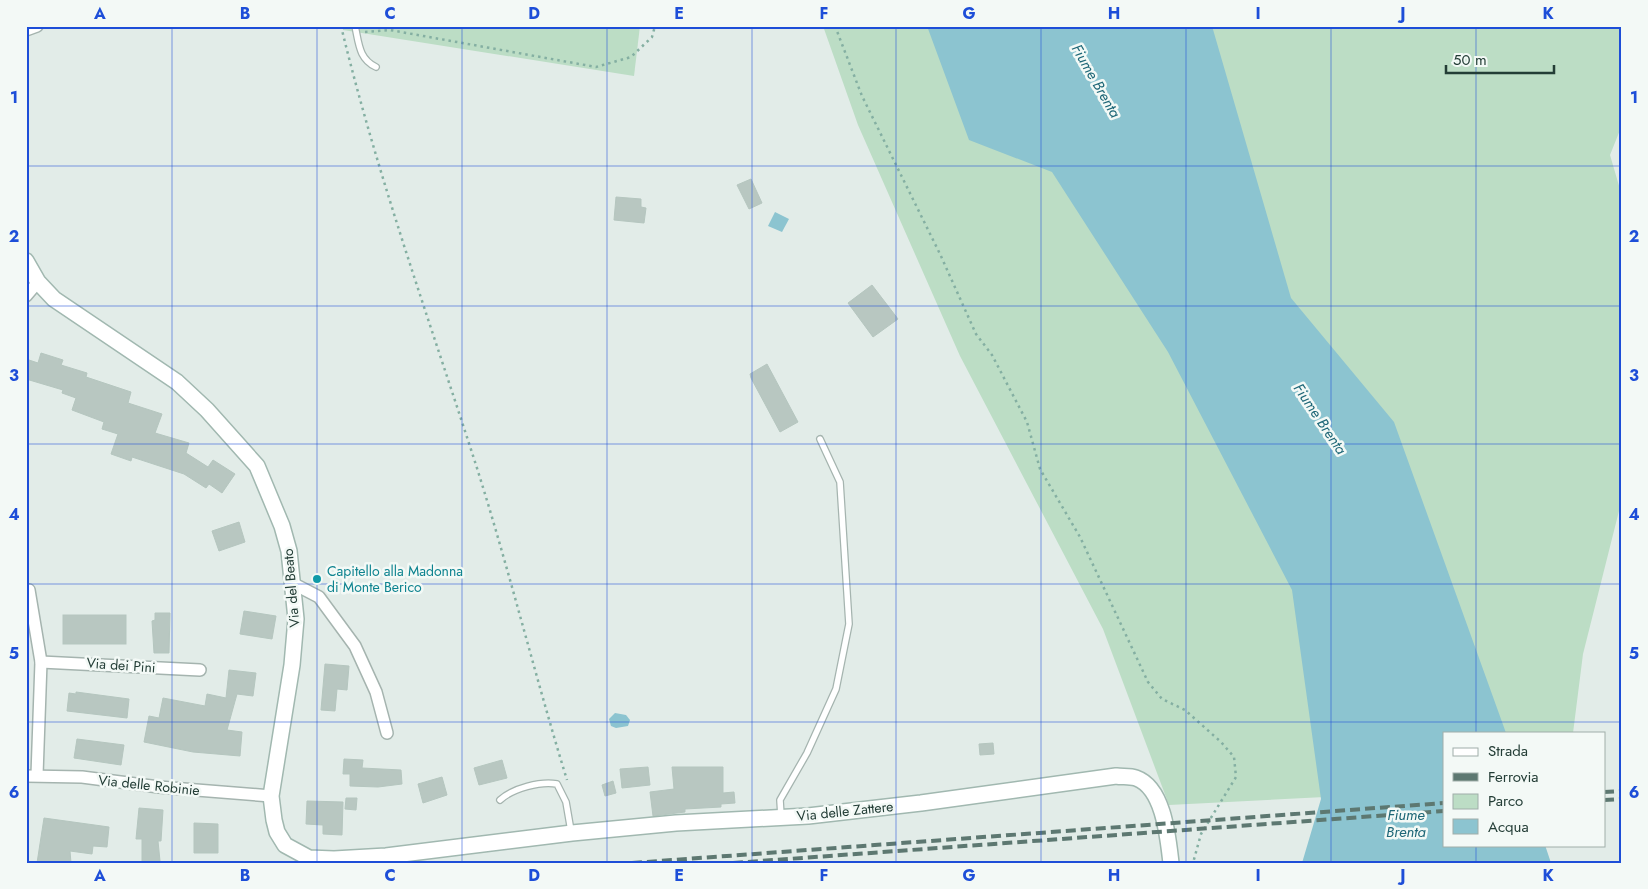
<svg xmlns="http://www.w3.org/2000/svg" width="1648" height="889" font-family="Jost,sans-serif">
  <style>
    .green { fill: #bcddc5 }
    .water { fill: #8cc4d0 }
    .building { fill: #b8c7c1; stroke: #b5c6bf }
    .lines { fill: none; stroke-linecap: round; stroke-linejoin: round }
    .lane-casing { stroke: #a5b4af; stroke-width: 8 }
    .street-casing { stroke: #a5b4af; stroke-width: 14 }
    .secondary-casing { stroke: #a1b8b0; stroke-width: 18 }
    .path { stroke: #84afa2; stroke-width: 2.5; stroke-dasharray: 2.5 4; stroke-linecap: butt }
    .lane { stroke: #fff; stroke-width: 5.5 }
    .street { stroke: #fff; stroke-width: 11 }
    .secondary { stroke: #fff; stroke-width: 15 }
    .rail { stroke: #5d7871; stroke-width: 4; stroke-dasharray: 10 5; stroke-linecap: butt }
    .grid { fill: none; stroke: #1d4ed8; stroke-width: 1; stroke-opacity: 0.55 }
    .culture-dot { fill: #0f9aa8; stroke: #f3f9f6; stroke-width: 2 }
    .labels { text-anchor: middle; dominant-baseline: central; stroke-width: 5; stroke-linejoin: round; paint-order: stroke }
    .culture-label { font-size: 14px; fill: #0d838f; stroke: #f3f9f6; text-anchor: start }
    .street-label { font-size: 14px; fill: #233d36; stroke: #f3f9f6 }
    .water-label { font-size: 15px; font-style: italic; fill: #1e6777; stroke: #f3f9f6 }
    .neatline { fill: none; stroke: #1d4ed8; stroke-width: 2 }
    .grid-label { font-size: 16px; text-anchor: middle; font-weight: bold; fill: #1d4ed8 }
  </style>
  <rect width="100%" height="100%" fill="#e2ece8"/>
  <g class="green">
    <path d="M343,26H640L634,76L343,30Z"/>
    <path d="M823,26H1622V125L1610,155L1622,196V499L1583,654L1573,733H1444V791L1169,805L1103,629L960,356L858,125Z"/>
  </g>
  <g class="water">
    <path d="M927,26H1212L1291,298L1394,422L1506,733H1444V845H1545L1551,863H1302L1321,799L1292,590L1168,352L1052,172L969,140Z"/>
    <path d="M775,212L789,219L782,232L768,226Z"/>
    <path d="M615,713L626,715L630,720L628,726L616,728L611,726L609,719Z"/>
  </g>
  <g class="building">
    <path d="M751,179L762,203L749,209L737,185Z"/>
    <path d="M616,197L641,199V207L646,208L644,223L614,220Z"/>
    <path d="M872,285L898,319L873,337L848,303Z"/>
    <path d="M41,353L63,360L61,365L87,373L86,377L131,392L128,403L162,414L155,433L189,443L186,453L208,467L213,460L235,474L222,493L209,484L206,488L184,474L132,457L131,461L111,454L118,434L102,429L104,422L72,410L76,398L62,393L63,390L26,379V359L38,363Z"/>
    <path d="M767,364L798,422L780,432L751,378L750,374Z"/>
    <path d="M239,522L245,542L219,551L212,531Z"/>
    <path d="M244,611L276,616L272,639L240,634Z"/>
    <path d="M155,613H170L169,653H154L152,621L155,620Z"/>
    <rect x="63" y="615" width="63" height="29"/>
    <path d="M325,664L349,666L347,690L337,689L335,711L321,710Z"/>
    <path d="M229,670L256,673L253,696L237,694L227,730L242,732L240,756L193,752L144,742L149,716L159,718L163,698L205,706L207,694L226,698Z"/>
    <path d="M76,692L129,699L127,718L67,711L69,693L76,694Z"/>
    <path d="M77,739L124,745L121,765L74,758Z"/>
    <path d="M993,743L994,754L980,755L979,744Z"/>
    <path d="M344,759L363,760L362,768L401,770L402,784L378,787L350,786V774H343Z"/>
    <path d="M502,760L507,778L479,785L474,768Z"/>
    <path d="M648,767L650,785L622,788L620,769Z"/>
    <path d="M672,767H723V793L734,792L735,803L721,804V807L685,809V812L653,816L650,792L674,789Z"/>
    <path d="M442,777L447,795L423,803L418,784Z"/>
    <path d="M613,781L616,793L605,796L602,785Z"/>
    <path d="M346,798H357L356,810L345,809Z"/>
    <path d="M307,801L343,802L342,835L323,834V825L306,824Z"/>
    <path d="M139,808L163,810L161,841H158L160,861H142V839H136Z"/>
    <path d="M44,818L109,827L107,847L93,846L92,854L70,851L71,863H37Z"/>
    <path d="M194,823L218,824V853H194Z"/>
  </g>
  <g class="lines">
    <g class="lane-casing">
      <g id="lane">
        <path d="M355,26C359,44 359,59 376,67"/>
        <path d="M500,800C513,788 541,781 557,784L566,802L571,831"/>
        <path d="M781,816L780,800L807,753L836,689L849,624L840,482L820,439"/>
      </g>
    </g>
    <g class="street-casing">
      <g id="street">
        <path d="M26,30L37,26"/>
        <path d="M26,296L38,282"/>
        <path d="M292,583L319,597L355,646L376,692L387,733"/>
        <path d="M26,590H29L41,662L37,775"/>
        <path d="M41,662L200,670"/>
        <path d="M26,776L82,777L159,787L271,796"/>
      </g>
    </g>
    <g class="secondary-casing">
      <path id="secondary" d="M26,261L38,282L54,299L177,382L207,410L257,466L282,526L289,551L296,619L292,665L271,796L274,820L277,832L285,845L309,858L334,859L386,856L572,833L676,823L808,816L921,803L1116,776C1122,777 1130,776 1136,778C1164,788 1168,838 1171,863"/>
    </g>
    <g class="path">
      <path d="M341,26C377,175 429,319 476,465C509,569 535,676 567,780"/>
      <path d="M835,26L862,96L940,254L976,334L992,355L1027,422L1040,469L1080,537L1148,682L1162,699L1185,710L1221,742L1234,757L1236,777L1201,834L1193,863"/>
      <path d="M365,32L390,30L596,67L631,57L652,37L655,26"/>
    </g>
    <use href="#lane" class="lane"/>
    <use href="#street" class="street"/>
    <use href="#secondary" class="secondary"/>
    <g class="rail">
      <path d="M1604,792L1622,791"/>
      <path d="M1604,800L1622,799"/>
      <path d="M632,863L1444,803"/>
      <path d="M733,863L1444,811"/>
    </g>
  </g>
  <path class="grid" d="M172,26V863M317,26V863M462,26V863M607,26V863M752,26V863M896,26V863M1041,26V863M1186,26V863M1331,26V863M1476,26V733M26,166H1622M26,306H1622M26,444H1622M26,584H1622M26,722H1622M1476,845V863"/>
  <circle class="culture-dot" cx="317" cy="579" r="5"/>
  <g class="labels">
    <g class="culture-label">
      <text x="327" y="571">Capitello alla Madonna<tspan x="327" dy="16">di Monte Berico</tspan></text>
    </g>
    <g class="street-label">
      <text transform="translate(291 588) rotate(-95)">Via del Beato</text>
      <text transform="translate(121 665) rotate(4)">Via dei Pini</text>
      <text transform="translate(149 785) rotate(6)">Via delle Robinie</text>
      <text transform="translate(845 811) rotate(-6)">Via delle Zattere</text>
    </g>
    <g class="water-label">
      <text transform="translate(1096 81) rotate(60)">Fiume Brenta</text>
      <text transform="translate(1320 419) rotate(56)">Fiume Brenta</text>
      <text x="1406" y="815">Fiume<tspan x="1406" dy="17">Brenta</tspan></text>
    </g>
  </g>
  <rect width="1648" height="889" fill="none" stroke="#f3f9f6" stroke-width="55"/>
  <rect x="1443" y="732" width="162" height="115" fill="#f3f9f6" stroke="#a0aea9"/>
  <rect x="1453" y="748" width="25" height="8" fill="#ffffff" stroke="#a0aea9"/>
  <text x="1488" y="756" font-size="15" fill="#233d36">Strada</text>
  <rect x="1453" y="773" width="25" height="8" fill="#5d7871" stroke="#a0aea9"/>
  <text x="1488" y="782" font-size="15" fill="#233d36">Ferrovia</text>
  <rect x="1453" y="794" width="25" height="15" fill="#bcddc5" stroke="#a0aea9"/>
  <text x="1488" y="806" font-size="15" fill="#233d36">Parco</text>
  <rect x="1453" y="819" width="25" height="15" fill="#8cc4d0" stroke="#a0aea9"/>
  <text x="1488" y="832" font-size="15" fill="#233d36">Acqua</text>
  <path d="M1446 65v8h108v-8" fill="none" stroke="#233d36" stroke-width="2.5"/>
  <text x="1453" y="65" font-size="15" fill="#233d36" stroke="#f3f9f6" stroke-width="4" paint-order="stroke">50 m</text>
  <rect x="28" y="28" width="1592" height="834" class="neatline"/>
  <g class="grid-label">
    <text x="100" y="19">A</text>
    <text x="245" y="19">B</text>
    <text x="390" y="19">C</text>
    <text x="534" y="19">D</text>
    <text x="679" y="19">E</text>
    <text x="824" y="19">F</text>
    <text x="969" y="19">G</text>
    <text x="1114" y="19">H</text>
    <text x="1258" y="19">I</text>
    <text x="1403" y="19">J</text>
    <text x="1548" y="19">K</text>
    <text x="14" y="103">1</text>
    <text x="1634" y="103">1</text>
    <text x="14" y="242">2</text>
    <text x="1634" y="242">2</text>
    <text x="14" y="381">3</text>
    <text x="1634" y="381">3</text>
    <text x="14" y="520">4</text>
    <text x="1634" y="520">4</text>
    <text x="14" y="659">5</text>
    <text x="1634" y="659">5</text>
    <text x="14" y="798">6</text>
    <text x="1634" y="798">6</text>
    <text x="100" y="881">A</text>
    <text x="245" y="881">B</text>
    <text x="390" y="881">C</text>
    <text x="534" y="881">D</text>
    <text x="679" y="881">E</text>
    <text x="824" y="881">F</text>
    <text x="969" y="881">G</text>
    <text x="1114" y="881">H</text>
    <text x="1258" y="881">I</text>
    <text x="1403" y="881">J</text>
    <text x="1548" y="881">K</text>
  </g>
</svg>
